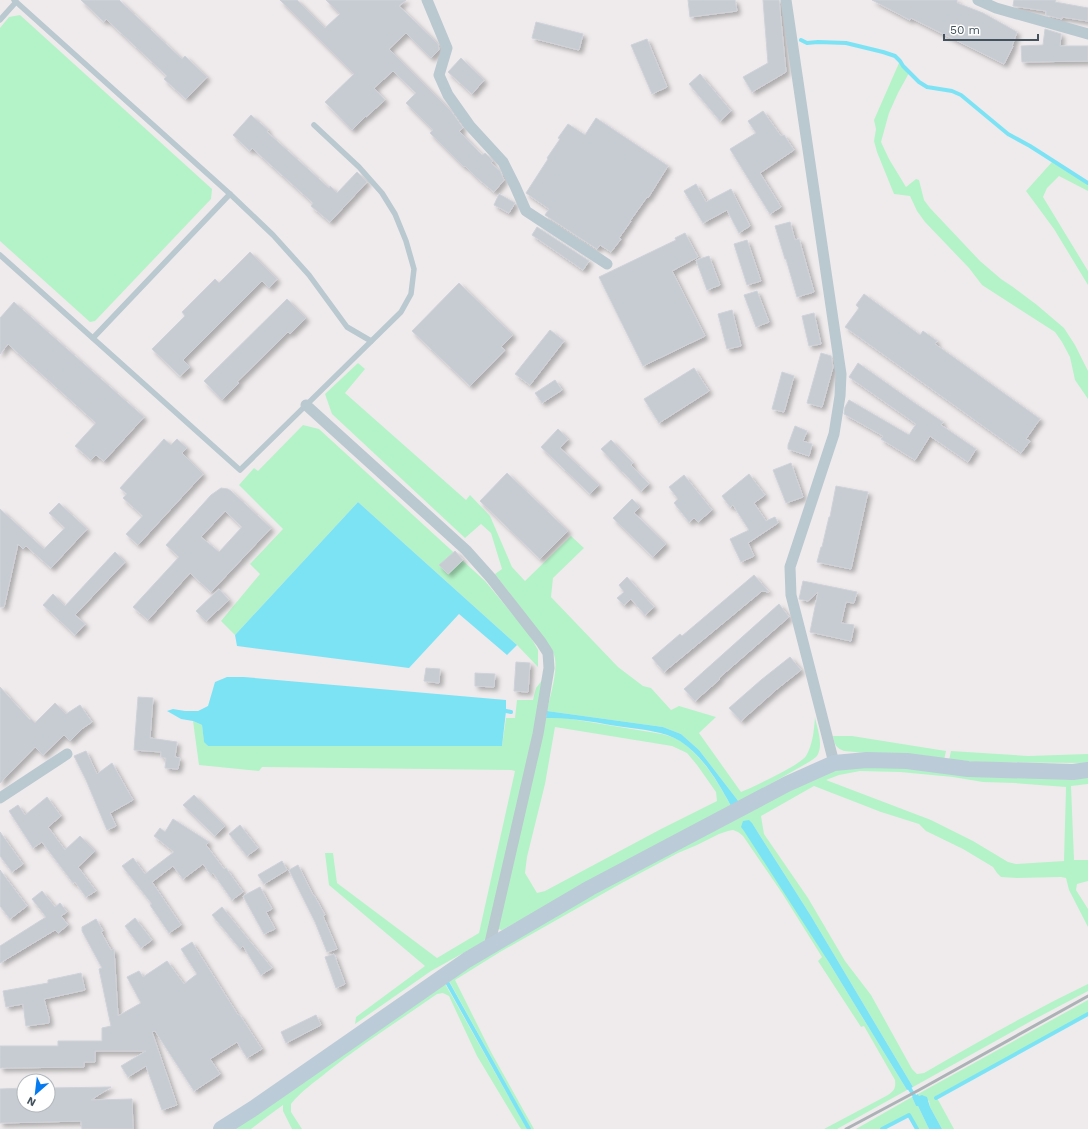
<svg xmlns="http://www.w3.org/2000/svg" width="1088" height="1129" font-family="'Work Sans',sans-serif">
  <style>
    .green { fill: #b4f3c8; fill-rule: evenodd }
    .water { fill: #7ce3f5 }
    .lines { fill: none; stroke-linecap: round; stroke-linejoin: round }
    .stream { stroke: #7ce3f5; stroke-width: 4 }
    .building { fill: #c7ccd2; stroke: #cfd2d9; fill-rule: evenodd; filter: url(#shadow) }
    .service { stroke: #bac8d0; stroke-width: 5.5 }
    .minor { stroke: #bac8d0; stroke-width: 11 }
    .secondary { stroke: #bccbd8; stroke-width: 16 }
    .rail { stroke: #adb2b7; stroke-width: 3 }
  </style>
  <defs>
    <filter id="shadow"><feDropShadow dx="3.5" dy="3.5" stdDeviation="2" flood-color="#0004"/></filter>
  </defs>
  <rect width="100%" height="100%" fill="#efebec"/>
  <g class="green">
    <path d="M20,15L212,189L211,199L95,321L90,322L0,241V28L9,17Z"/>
    <path d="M899,63L902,67L909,73L898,93L889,113L881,142L889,159L906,187L916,179L919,180L924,200L930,208L980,261L1001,279L1013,287L1037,305L1064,328L1075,345L1088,371V399L1075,380L1070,357L1062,342L1055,332L982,285L969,268L925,222L917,211L910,196L894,194L877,152L874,141L876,129L874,120Z"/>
    <path d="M1052,162L1088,184V191L1059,176L1047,188L1043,197L1088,271V285L1054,229L1026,191Z"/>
    <path d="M358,363L365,369L345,393L466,500L470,495L490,516L512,567L525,581L571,536L584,548L553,578L551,597L618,667L643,686L651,688L671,710L679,706L716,717L699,733L741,792C753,787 800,765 806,756C813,744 814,730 815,717C817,728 824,745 817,756C815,758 812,760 809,762L739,802L699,750L681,734L663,727L547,711C550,695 560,667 553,652C551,648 548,644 546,641L495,574L502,569L491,533L481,524L465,538L332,414L325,394Z"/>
    <path d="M303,425L319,429L485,581L529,634L538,650V667L517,645L358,502L235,635L221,621L260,574L250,564L283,529L239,485L254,468L258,471Z"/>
    <path d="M546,675L488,936L483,942L431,971L355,1024L356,1017L425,966L329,885L325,853H333L337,883L437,958L479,933L515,771L511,770L262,767L259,771L199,765L193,721L202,725L204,741L208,746H502L506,718H515L517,700H533L536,688Z"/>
    <path d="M559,717L662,734C669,736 676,738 682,742C704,759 718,782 731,806L502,930L497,929L546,718ZM555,727L672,746L687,753L697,765L716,792L717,801L661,829L545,891L537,893L525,873L527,857L545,784Z"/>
    <path d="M833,736H852L946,751L944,760L844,751C836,748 834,744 833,736Z"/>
    <path d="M951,751L1028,756L1088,754V763C1042,763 995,763 949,760Z"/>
    <path d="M858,765L1088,778V784L1071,786L1074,860H1088V881L1077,884L1076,890L1088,909V927L1069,890L1066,878L1061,877L1017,878L1001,877L997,873L993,867L963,849L926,831L919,824L881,812L814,786L761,816L764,834L808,898L845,961L871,995L912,1069L917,1074L924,1073C978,1042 1032,1011 1088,984V991L1033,1020L913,1087L811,916L752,823L828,961L907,1090L837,1129H824L888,1095C894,1091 896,1088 895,1080L864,1026L861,1027L818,961L822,957L782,893L743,836L738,832L733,830L728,831L719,834L697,845L678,853L620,884L500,952L455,980L491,1052L534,1129H531L448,979L571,905L795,787L834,770ZM860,771L900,772L953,777L983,782L1014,783L1066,787L1064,861L1016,864L1008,862L973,841L931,820L826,780L839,775Z"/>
    <path d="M444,982L527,1129H521L516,1121L477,1056L449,996L443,993L437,994C400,1020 362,1044 327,1072C315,1082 301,1091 291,1104V1112L302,1129H292L283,1111V1105L268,1116L251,1129H232Z"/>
    <path d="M1088,1000V1013L936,1096L954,1129H942L930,1107L929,1101L919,1096L918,1094Z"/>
    <path d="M912,1097L916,1106H918L929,1129H918L910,1114L880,1129H856Z"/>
  </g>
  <g class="water">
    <path d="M358,502L517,645L507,655L459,614L409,668L237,646L235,635Z"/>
    <path d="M227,677H244L506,700V711L502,746H208L204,742L202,725L193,721L181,719L167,711L173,709L185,711H198L208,706L215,682Z"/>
    <path d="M547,711L663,727L681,734L699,750L739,802L731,806C718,782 703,756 680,741C664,731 643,730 624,727C598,723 572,717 546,718Z"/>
    <path d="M749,820L752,823L811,916L913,1087L907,1090L828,961L744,831L741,827L743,821Z"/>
    <path d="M918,1094L919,1096L922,1095L927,1097L930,1107L942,1129H929L918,1106H916L912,1097Z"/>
  </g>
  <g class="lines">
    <g class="stream">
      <path d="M801,40L807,43L818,42L846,43L883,52L895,56L900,61L903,66L919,82L927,87L952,91L961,95L1008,134L1030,146L1088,183"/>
      <path d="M506,711L511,712"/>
      <path d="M447,982L529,1129"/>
      <path d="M908,1086L917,1100"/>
      <path d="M936,1098L1088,1014"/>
      <path d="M882,1129L909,1115L917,1129"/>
    </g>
  </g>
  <g class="building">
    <path d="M81,0H119L182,59L185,56L207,77L186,99L164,79L167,76L106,19L104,22Z"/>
    <path d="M280,0H297L325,28L340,14L326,0H406L399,6L438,44L439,50L431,58L406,33L389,49L451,111L463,128L459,131L482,155L485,153L493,161L491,163L500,171L504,180L494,192L476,177L465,166L464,167L430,133L433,130L406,103L416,93L393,71L374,88L385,100L366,117V116L352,130L325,102L354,74Z"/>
    <path d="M688,0H735L737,11L690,17Z"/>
    <path d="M763,0H779L786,72L752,92L743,77L768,63Z"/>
    <path d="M872,0H957V3L983,13L1017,32L1012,46H1013L1004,64L911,18L910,20Z"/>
    <path d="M1014,0H1056L1055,2L1088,8V21L1062,17V19L1046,15V11L1013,6Z"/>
    <path d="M536,22L583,34L579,50L532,38Z"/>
    <path d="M1045,29L1061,34L1060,46H1088V61L1022,62L1021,46L1043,45Z"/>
    <path d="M647,39L667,87L652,94L631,45Z"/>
    <path d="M461,58L484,80L472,94L448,72Z"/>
    <path d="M700,74L731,111L720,121L689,84Z"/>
    <path d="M763,111L781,136L784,135L794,150L760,173L781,207L770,214L730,149L756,133L748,121Z"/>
    <path d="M251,115L268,130L267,132L329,188L330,186L337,193L357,172L367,182L330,222L311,206L313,203L252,148L250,151L233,135Z"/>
    <path d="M596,118L668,166L648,198L647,197L630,221H631L619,238L621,239L611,252L600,245L597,249L545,215L549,209L526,193L548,159L547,158L560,139L558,138L568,124L585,135Z"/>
    <path d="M696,184L706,202L731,189L750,226L739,233L727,210L703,223L684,191Z"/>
    <path d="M499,194L515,203L509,213L494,205Z"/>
    <path d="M790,222L795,240L799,239L814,292L797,297L786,259H785L775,226Z"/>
    <path d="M537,227L589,261L583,270L532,235Z"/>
    <path d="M685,233L698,257L672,271L705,336L643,366L599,277L676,240L675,238Z"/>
    <path d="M747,240L761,281L747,285L734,244Z"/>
    <path d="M250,252L277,279L269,288L262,281L183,360L190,367L180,376L152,349L185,316L182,312L215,279L219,283Z"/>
    <path d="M709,256L720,285L707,290L696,260Z"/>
    <path d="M459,283L513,335L501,347L505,350L470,386L412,331Z"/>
    <path d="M757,291L769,322L756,327L744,295Z"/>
    <path d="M864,294L920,335L923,331L937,341L935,344L1040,419L1026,439L1030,441L1021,453L845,327L859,308L856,305Z"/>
    <path d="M287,299L306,318L290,334L288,332L237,382L239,383L222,400L204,381Z"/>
    <path d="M14,302L144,417L104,461L96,455L91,460L75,446L96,423L8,344L0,354V318Z"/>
    <path d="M732,310L741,346L727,349L718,314Z"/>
    <path d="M814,313L821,344L809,346L802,316Z"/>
    <path d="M550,330L564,341L530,385L515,374Z"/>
    <path d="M821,353L831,356L833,367L822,407L807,403Z"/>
    <path d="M858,363L916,404L943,422L941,425L976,449L968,462L930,436L915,460L881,439L883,436L844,414L845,407L849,400L909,435L916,424L849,377Z"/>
    <path d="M694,368L709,391L659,423L644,399Z"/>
    <path d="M782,372L794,376L784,412L772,409Z"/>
    <path d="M555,380L562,390L542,403L535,393Z"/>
    <path d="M795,426L807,431L803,441L812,444L809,456L788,449V445Z"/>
    <path d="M558,429L568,439L560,448L599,485L590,494L541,447Z"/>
    <path d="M164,439L171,445L177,439L187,448L182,453L203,474L138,545L126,534L143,516L123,498L127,494L120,488Z"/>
    <path d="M611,440L633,463L631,465L649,484L641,491L623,472H622L601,449Z"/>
    <path d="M791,463L803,497L786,503L773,470Z"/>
    <path d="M507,473L568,531L540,559L480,501Z"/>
    <path d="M749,474L765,495L754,503L766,521L775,517L778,523L748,543L754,556L741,562L730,539L749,530L733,505L730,507L722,496Z"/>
    <path d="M684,475L712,510L698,522L694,518L689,522L674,503L678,499L669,487Z"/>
    <path d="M836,486L868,492L851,569L817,562L821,547H822L829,517H830Z"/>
    <path d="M221,488L228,489L231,491L271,528L211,592L190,573L148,620L133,607L179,557L166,545L211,495ZM225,511L242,527L219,552L201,537Z"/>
    <path d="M632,499L640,507L634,513L666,544L653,557L613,518Z"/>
    <path d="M59,503L87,529L51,568L26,546L23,549L18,544L4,607H0V509L44,549L65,528L49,513Z"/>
    <path d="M455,551L463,560L448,574L439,565Z"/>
    <path d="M115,552L125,562L75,615L85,624L75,635L43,605L53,594L65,606Z"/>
    <path d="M754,575L769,592L762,591L664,672L652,658L680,634L682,636Z"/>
    <path d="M627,577L654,607L645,615L631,599L624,605L617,598L624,592L619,585Z"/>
    <path d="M803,581L857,592L854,603L846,602L841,623L854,625L851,641L810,632L818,592L808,601L799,599Z"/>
    <path d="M219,589L229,600L206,621L196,611Z"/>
    <path d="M779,604L789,617L719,678L720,679L695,701L684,689Z"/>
    <path d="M790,657L801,670L777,689L741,721L729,708L761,680Z"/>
    <path d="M516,662L530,663L528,692L514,691Z"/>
    <path d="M426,668L440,669L439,683L424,681Z"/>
    <path d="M475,673L495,674L494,687L475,686Z"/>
    <path d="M0,687L30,720L31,719L35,723L55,703L66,714L80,705L92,722L83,728L70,741L64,735L43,755L35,747L0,783Z"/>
    <path d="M138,697L153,698L150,738L177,742L175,757L180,758L178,769L165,768L166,758L161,757V752L134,750Z"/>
    <path d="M86,751L97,774L112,763L133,800L110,813L116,826L107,830L86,780L74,756Z"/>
    <path d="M194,795L225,826L215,836L183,805Z"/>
    <path d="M47,797L61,816L48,827L65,850L80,836L95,851L78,867L96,891L86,897L75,882L73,883L42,842L33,848L9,811L18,805L25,815Z"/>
    <path d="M173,819L209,842L206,845L224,869L226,868L243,892L232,900L213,873L211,875L203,864L183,879L173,866L152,882L181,925L169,933L150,905L152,904L122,866L133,858L145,874L174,852L154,836L160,828L165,832Z"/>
    <path d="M240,825L258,848L247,856L229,834Z"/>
    <path d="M0,832L23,864L12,872L0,856Z"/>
    <path d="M282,861L287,870L264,884L258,875Z"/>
    <path d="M298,865L313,895H314L325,915L323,916L337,949L327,952L315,922L289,870Z"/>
    <path d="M0,870L27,906L10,919L0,906Z"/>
    <path d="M260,887L272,909L266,912L275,929L264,934L243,896Z"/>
    <path d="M42,891L55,907L60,903L67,912L61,916L68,925L58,933L55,930L0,963V946L46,917L32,899Z"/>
    <path d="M222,907L248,939L272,968L261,975L243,946L240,949L212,915Z"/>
    <path d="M135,918L152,940L141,948L125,926Z"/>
    <path d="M96,919L103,931L101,932L111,950L114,949L118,1016L141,1003L127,977L139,971L143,977L167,961L184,984L197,974L181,949L192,942L238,1015L239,1014L262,1049L247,1058L237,1042L210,1059L220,1074L194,1091L155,1031L152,1032L177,1105L162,1110L146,1066L128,1077L121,1066L146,1051H95V1062H84V1067L0,1068V1046H58V1041H102V1028L111,1026L99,969L102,968L82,931V927Z"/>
    <path d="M334,954L345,984L336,988L325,957Z"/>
    <path d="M81,973L85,990L44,999L49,1018V1023L26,1026L23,1004L6,1007L3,991L48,983V980Z"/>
    <path d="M316,1015L321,1025L286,1043L281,1032Z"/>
    <path d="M111,1087L91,1100L132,1099L133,1129H82L81,1121L0,1123V1089L24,1088V1105H48V1088Z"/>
  </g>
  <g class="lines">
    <g class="service">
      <path d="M14,0L230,194L273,235L309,275L347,327L371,341"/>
      <path d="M0,20L16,2"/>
      <path d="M0,255L240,470L401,312L411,294L414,269L406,241L395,214L382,193L359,167L314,125"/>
      <path d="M93,338L230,194"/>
    </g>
    <g class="minor">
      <path d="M427,0L447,48L439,75L448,95L470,126L503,162L515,186L526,211L607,264"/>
      <path d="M786,0L841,374L840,396L834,434L790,567L791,595L834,763"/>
      <path d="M978,0L996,8L1088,34"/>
      <path d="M306,405L466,550L491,578L541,642L548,653L549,668L538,734L489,947"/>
      <path d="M0,798L67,754"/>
    </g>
    <path class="secondary" d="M221,1129L254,1108L467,960L590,888L787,784L834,763L867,760L907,761L968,769L1073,772L1088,770"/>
    <path class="rail" d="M846,1129L919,1090L1088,996"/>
  </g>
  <g transform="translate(36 1093) rotate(208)"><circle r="19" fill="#ffffff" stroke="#b3b9bd"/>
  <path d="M0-3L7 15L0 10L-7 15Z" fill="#067aef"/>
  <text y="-6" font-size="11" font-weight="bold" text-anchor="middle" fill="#42515b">N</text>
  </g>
  <path d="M944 34v6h94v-6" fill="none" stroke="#42515b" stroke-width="2"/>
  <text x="950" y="34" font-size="12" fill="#42515b" stroke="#ffffff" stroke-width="3" paint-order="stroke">50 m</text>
</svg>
